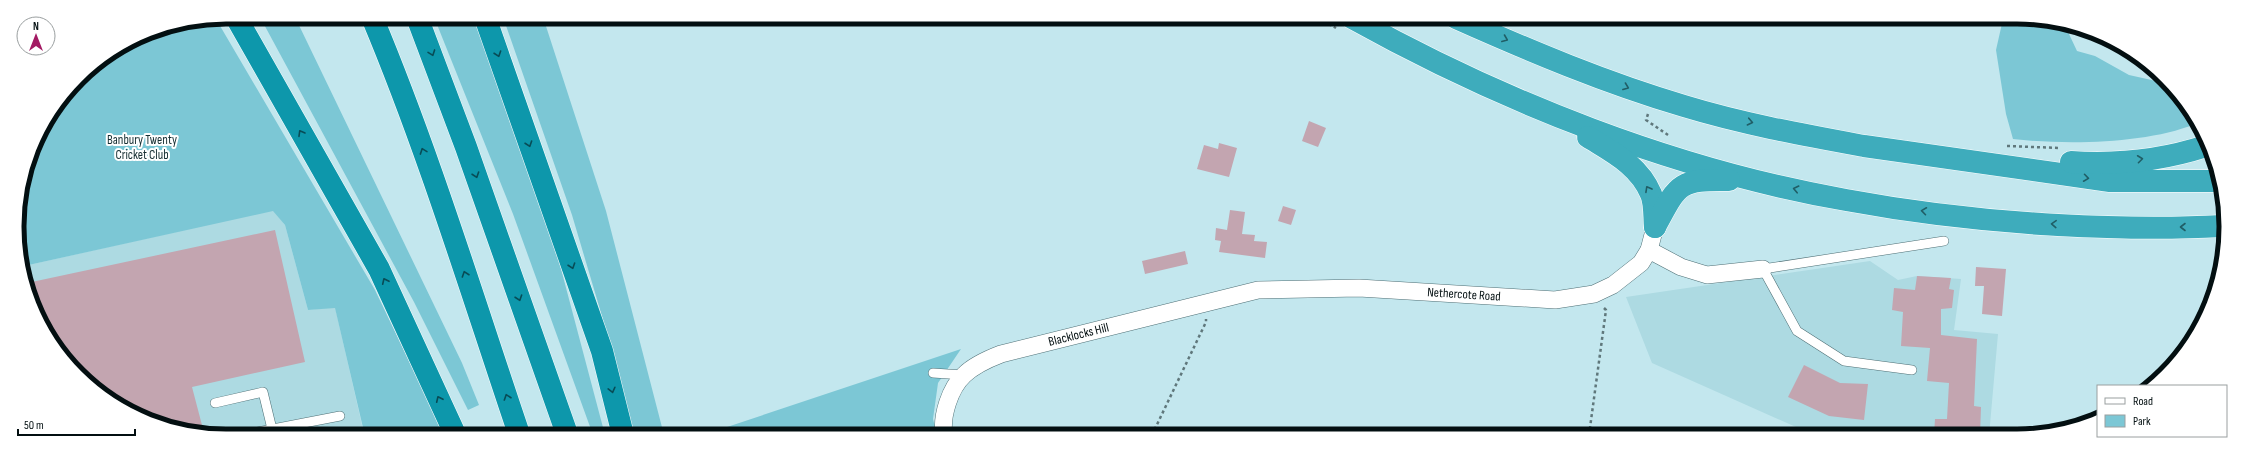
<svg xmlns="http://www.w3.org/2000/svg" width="2243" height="453" font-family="'Sofia Sans Condensed',sans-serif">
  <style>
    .built { fill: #addae2 }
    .green { fill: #7cc7d5 }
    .building { fill: #c3a5b0 }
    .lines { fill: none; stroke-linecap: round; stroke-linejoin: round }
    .service-casing { stroke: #4e6f75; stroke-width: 10 }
    .minor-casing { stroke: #4e6f75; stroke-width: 18 }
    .trunk-casing { stroke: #fff; stroke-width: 23 }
    .motorway-casing { stroke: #fff; stroke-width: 23 }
    .path { stroke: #5f777b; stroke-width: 2.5; stroke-dasharray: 3 3; stroke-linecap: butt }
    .service { stroke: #fff; stroke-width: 9 }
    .minor { stroke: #fff; stroke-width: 17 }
    .trunk { stroke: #3eacbc; stroke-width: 22 }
    .motorway { stroke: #0d97ab; stroke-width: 22 }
    .oneway { stroke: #205e66 }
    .oneway2 { stroke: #084c56 }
    .labels { text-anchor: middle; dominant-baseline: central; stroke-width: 4; stroke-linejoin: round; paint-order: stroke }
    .park-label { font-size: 13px; fill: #162e32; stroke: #fff }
    .street-label { font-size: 13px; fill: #030f11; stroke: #fff }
    .rim { fill: none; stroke: #030f11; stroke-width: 5 }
  </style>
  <rect width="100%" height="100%" fill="#c3e7ee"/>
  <g class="built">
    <path d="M273,210L285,225L308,310L335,307L364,434H199L122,408L69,364L28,294L24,266Z"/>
    <path d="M1870,261L1898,280L1917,276L1961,279L1954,330L1998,334L1989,436L1814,435L1652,363L1626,297Z"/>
  </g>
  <g class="green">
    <path d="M260,17H295L462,363L479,405L468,410L414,302Z"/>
    <path d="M434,17H478L556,250L605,435H593L513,214Z"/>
    <path d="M503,17H543L606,211L664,435H634L615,360L572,215Z"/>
    <path d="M216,19L375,290L444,434H358L364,432L335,308L308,310L285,225L273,211L24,266L17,213L33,146L79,78L147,33Z"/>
    <path d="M2003,19H2044L2070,28L2069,34L2077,51L2095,56L2129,75L2165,83L2183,99L2195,124C2146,144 2066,145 2013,139L2006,114L1996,50Z"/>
    <path d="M961,349L938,383L933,419L937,435L706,434Z"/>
  </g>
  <g class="building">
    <path d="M1309,121L1326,128L1318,147L1302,141Z"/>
    <path d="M1219,143L1237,148L1229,177L1197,169L1204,145L1218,149Z"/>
    <path d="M1283,206L1296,210L1291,225L1278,221Z"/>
    <path d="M1230,210L1245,212L1242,234L1255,235L1254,241L1267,242L1265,258L1219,252L1221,241L1215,240L1216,228L1227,230Z"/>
    <path d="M275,230L305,362L192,387L203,429L192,432L122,408L69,364L28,294L27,283Z"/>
    <path d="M1185,251L1188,264L1145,274L1142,261Z"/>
    <path d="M1976,267L2006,269L2002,316L1982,314L1984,286H1975Z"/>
    <path d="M1917,276L1951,278L1949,289L1954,290L1952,308L1941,309V335L1977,339L1974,406L1981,407L1980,436L1934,435L1935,419H1947L1949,383L1927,381L1930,348L1901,346L1903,312L1892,310L1894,288L1915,290Z"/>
    <path d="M1804,365L1840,383L1868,384L1864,420L1829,416L1788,397Z"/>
  </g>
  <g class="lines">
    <g class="service-casing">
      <g id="service">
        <path d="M1912,370L1844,361L1797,331L1763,269L1944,241"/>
        <path d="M933,373L963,375"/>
        <path d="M215,403L263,392L272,429"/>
        <path d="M247,434L340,416"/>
      </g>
    </g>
    <g class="minor-casing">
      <g id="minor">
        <path d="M1649,250L1681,267L1707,275L1763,269"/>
        <path id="s1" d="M944,435C941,416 950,388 964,375C974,365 988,359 1001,354L1258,290L1359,288L1555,300L1594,294L1613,285L1641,263L1649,250L1655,227"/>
      </g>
    </g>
    <g class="trunk-casing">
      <g id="trunk">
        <path d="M1352,18C1503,102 1675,170 1846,200C1916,213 1987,221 2058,225C2113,228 2168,229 2222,226"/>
        <path d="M1456,18C1530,51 1606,83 1684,106C1743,124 1804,135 1864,146L2110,181H2219"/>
        <path d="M1588,137C1612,152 1639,165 1651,194C1655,203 1654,217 1655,227"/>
        <path d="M2071,162C2115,165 2163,160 2206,146"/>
        <path d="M1655,227C1678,184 1678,179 1729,180"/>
      </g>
    </g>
    <g class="motorway-casing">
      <g id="motorway">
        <path d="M236,17L379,269L455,434"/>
        <path d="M372,17C429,153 472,295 519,434"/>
        <path d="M417,17L466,147L567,434"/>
        <path d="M485,17L602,351L623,435"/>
      </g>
    </g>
    <g class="path">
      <path d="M1318,18L1336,28"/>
      <path d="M1648,114L1646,120L1668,135"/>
      <path d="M2007,146L2060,148"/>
      <path d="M1152,435L1206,322V319"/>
      <path d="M1589,435L1606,310L1604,308"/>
    </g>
    <use href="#service" class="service"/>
    <use href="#minor" class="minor"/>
    <use href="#trunk" class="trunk"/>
    <use href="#motorway" class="motorway"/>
  </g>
  <defs><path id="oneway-chevron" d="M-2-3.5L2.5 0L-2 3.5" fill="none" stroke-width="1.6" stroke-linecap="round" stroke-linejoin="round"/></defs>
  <g class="oneway">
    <use href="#oneway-chevron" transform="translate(1505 39) rotate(22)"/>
    <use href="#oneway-chevron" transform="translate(1626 87) rotate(21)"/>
    <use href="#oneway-chevron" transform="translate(1750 122) rotate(12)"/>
    <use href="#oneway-chevron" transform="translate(2140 159) rotate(-7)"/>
    <use href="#oneway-chevron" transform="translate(2086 178) rotate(8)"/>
    <use href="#oneway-chevron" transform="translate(1648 189) rotate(-119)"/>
    <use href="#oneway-chevron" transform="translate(1796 189) rotate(-167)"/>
    <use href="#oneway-chevron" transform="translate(1924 211) rotate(-172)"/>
    <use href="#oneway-chevron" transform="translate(2054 224) rotate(-177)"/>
    <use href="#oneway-chevron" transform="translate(2183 227) rotate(180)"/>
  </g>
  <g class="oneway2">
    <use href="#oneway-chevron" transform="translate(432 53) rotate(70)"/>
    <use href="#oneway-chevron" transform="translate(498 54) rotate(71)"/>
    <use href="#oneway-chevron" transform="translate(301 133) rotate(-120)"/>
    <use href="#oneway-chevron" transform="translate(529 144) rotate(71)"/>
    <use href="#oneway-chevron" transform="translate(423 151) rotate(-110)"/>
    <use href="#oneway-chevron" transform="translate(476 175) rotate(71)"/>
    <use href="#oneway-chevron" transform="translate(572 266) rotate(71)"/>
    <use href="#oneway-chevron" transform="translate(465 274) rotate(-109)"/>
    <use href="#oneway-chevron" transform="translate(385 281) rotate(-115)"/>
    <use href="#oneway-chevron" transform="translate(519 298) rotate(71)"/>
    <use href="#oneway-chevron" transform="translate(612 390) rotate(76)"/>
    <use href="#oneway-chevron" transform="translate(507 397) rotate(-109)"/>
    <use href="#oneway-chevron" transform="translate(439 399) rotate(-115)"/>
  </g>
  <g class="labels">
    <g class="park-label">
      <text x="142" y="140">Banbury Twenty<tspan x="142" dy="15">Cricket Club</tspan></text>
    </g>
    <g class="street-label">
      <text stroke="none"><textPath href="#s1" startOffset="579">Nethercote Road</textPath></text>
      <text stroke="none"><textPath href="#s1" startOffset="188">Blacklocks Hill</textPath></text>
    </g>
  </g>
  <path d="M0 0H2243V453H0ZM226 24H2017A202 202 0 0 1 2219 226V227A202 202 0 0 1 2017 429H226A202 202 0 0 1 24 227V226A202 202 0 0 1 226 24Z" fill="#fff" fill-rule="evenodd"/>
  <path class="rim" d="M226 24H2017A202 202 0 0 1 2219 226V227A202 202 0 0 1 2017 429H226A202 202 0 0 1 24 227V226A202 202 0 0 1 226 24Z"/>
  <rect x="2097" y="385" width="130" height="52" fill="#ffffff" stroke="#9a9fa0"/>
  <rect x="2105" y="398" width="20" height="6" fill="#ffffff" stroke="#9a9fa0"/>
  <text x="2133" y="405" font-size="12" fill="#030f11">Road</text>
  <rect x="2105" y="415" width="20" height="12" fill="#7cc7d5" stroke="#9a9fa0"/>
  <text x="2133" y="425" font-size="12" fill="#030f11">Park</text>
  <g transform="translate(36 36)"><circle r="19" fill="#ffffff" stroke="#9a9fa0"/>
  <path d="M0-3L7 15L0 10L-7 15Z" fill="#a31a63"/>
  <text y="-6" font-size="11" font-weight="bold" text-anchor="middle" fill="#030f11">N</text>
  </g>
  <path d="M18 429v6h117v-6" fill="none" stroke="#030f11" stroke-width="2"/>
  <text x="24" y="429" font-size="12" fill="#030f11" stroke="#ffffff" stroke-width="3" paint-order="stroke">50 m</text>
</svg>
